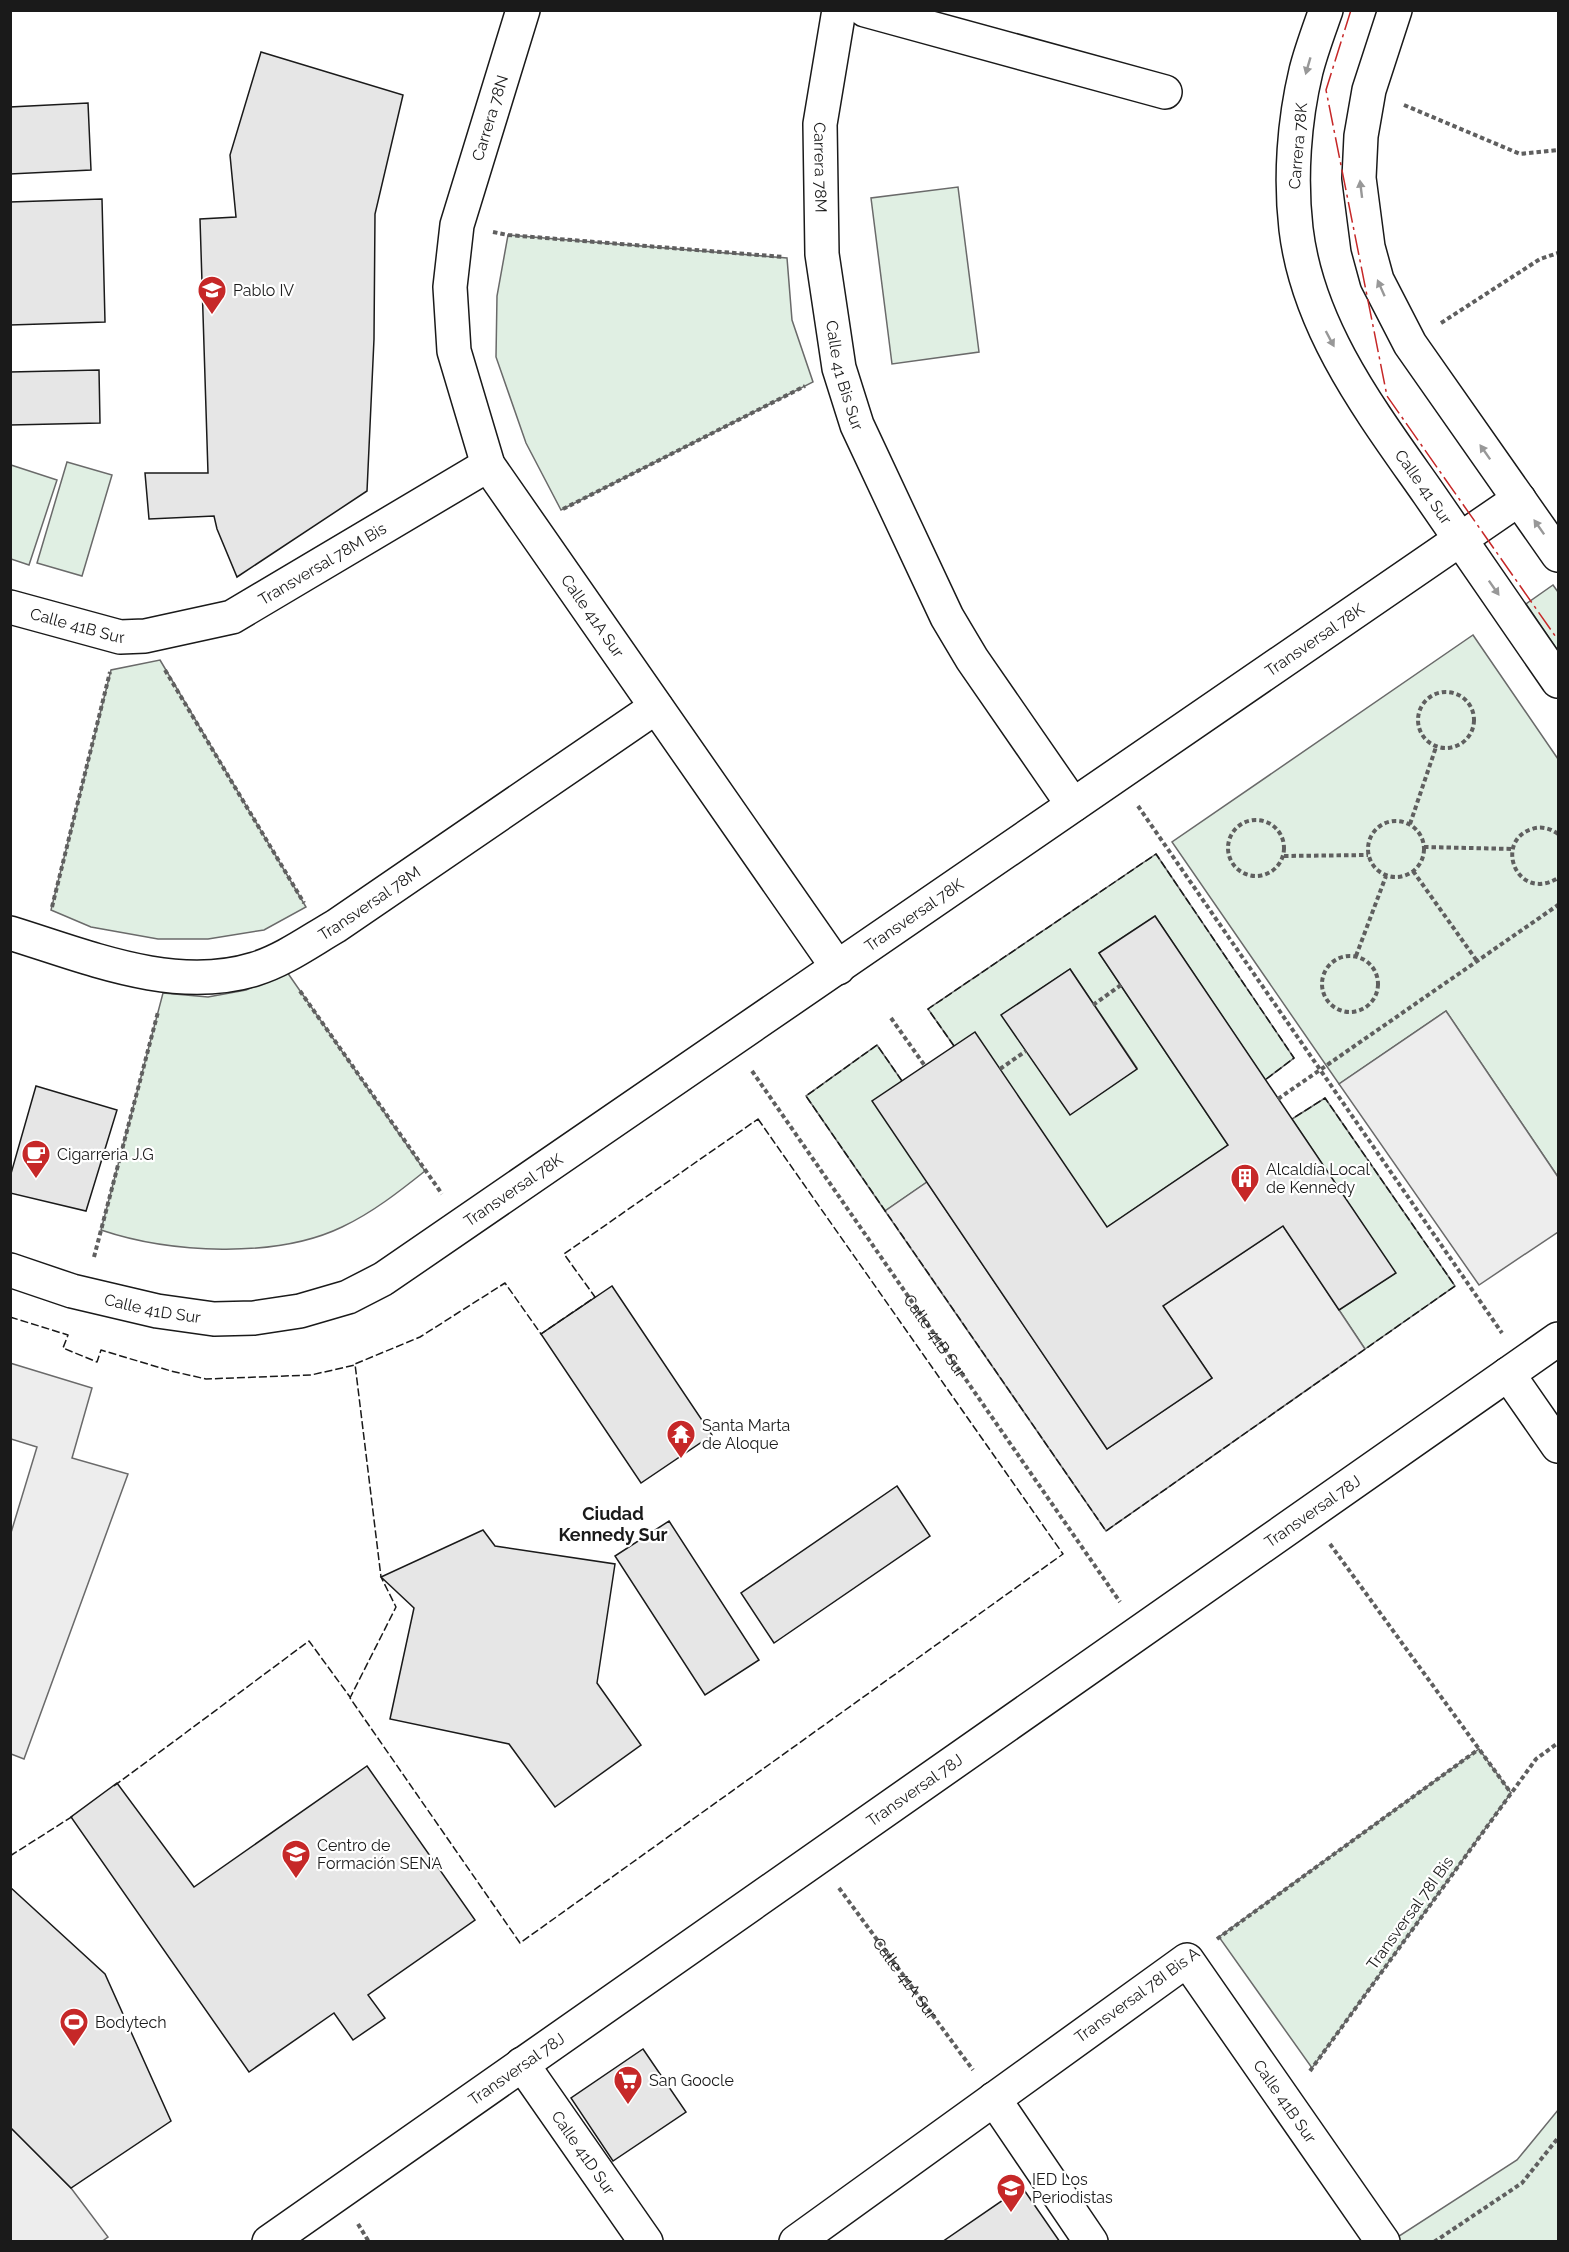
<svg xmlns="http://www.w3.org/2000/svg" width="1569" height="2252" font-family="Raleway,sans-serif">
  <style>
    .green { fill: #e0efe3; stroke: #6a6a6a; stroke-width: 1.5; fill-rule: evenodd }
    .parking { fill: #ededed; stroke: #6a6a6a; stroke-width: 1.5 }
    .building { fill: #e6e6e6; stroke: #1a1a1a; stroke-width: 1.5 }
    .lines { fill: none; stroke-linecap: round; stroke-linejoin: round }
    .minor-casing { stroke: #1a1a1a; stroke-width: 36 }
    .major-casing { stroke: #1a1a1a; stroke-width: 36 }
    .path { stroke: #5f5f5f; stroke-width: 4; stroke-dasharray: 4.5 3; stroke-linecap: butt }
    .minor { stroke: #fff; stroke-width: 33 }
    .major { stroke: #fff; stroke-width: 33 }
    .fence { stroke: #1a1a1a; stroke-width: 1.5; stroke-dasharray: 8 3; stroke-linecap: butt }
    .power { stroke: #c62828; stroke-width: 1.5; stroke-dasharray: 21 4.5 3 4.5; stroke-linecap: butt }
    .oneway { fill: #989898 }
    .labels { text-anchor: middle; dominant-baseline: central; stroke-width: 4.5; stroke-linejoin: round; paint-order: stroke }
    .street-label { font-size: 16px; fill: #1a1a1a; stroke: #fff }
    .poi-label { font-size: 16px; fill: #1a1a1a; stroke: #fff; text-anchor: start }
    .neighbourhood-label { font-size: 18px; font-weight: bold; fill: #1a1a1a; stroke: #fff }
  </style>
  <rect width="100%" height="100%" fill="#fff"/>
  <g class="green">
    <path d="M958,187L979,352L892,364L871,198Z"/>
    <path d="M508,235L787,258L792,320L813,382L561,510L526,443L496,357L497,296Z"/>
    <path d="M67,462L112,475L82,576L37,563Z"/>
    <path d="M11,465L57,480L29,565L11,559Z"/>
    <path d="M1553,585L1558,592V651L1526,604Z"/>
    <path d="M1473,635L1558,759V1177L1446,1011L1339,1084L1172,842Z"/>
    <path d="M160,660L306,907L264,930L208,939H158L91,927L51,910L111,670Z"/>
    <path d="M1156,854L1294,1058L1265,1080L1155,916L1099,953L1228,1145L1107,1227L954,1046L928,1009ZM1070,969L1137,1068L1070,1114L1002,1015Z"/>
    <path d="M287,972L425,1171C400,1191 372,1213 342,1227C276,1259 169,1253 101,1230L163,993L208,997L246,990Z"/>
    <path d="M877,1045L902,1081L927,1182L885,1211L806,1096Z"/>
    <path d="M1325,1098L1455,1286L1365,1349L1339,1310L1395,1273L1292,1119Z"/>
    <path d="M1479,1749L1511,1793L1312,2068L1219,1937Z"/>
    <path d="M1558,2110V2241L1398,2242L1396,2238L1517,2160Z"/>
  </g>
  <g class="parking">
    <path d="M1446,1011L1558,1177V1232L1479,1285L1339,1084Z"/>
    <path d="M927,1182L1107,1449L1212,1378L1163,1306L1283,1226L1365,1349L1106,1531L885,1211Z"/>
    <path d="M10,1363L92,1388L72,1458L128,1474L24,1759L11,1754L10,1536L37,1447L11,1439Z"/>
    <path d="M10,2127L71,2188L108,2237L101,2242L11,2241Z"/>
  </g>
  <g class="building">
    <path d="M261,52L403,95L375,214L374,339L367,491L237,577L217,529L214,516L149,519L145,473H208L200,219L236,217L230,155Z"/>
    <path d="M88,103L91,170L10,174V107Z"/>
    <path d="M102,199L105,322L10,325V202Z"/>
    <path d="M99,370L100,423L10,425V372Z"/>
    <path d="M1155,916L1396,1273L1339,1310L1283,1226L1163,1306L1212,1378L1107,1449L872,1101L975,1032L1107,1227L1228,1145L1099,953Z"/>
    <path d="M1070,969L1137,1069L1070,1115L1001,1015Z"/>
    <path d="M36,1086L117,1110L86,1211L10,1193V1177Z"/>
    <path d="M612,1286L712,1435L641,1483L541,1334Z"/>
    <path d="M897,1486L930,1536L774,1643L741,1593Z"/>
    <path d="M669,1521L759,1660L705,1695L615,1556Z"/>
    <path d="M483,1530L495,1546L615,1564L597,1683L641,1745L555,1807L509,1744L390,1719L414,1608L381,1577Z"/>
    <path d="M367,1766L475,1920L368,1995L385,2018L353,2040L334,2013L249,2072L71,1817L117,1783L194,1887Z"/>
    <path d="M10,1887L105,1974L171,2121L71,2188L10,2127Z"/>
    <path d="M643,2049L686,2112L613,2161L571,2098Z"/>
    <path d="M1022,2187L1060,2242H942Z"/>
  </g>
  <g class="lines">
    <g class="minor-casing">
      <g id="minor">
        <path id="s3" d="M523,10L457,225L450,287L454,351L488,465L838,968"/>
        <path id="s4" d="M839,10L820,124L822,254L839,368L857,425L947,617L972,659L1073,805"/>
        <path d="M865,10L1165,92"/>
        <path id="s5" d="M10,607L120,637L145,636L232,617L488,465"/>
        <path id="s6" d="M10,933C88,957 174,994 255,969C284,960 310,941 336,926L656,707"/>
        <path id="s7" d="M10,1270L72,1291L157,1311L214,1319L254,1318L300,1311L348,1297L383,1279L1519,499"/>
        <path d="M1508,1374L1558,1446"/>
        <path id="s8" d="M522,2064L646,2242"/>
        <path d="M994,2099L1091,2242"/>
        <path id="s9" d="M269,2242L1558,1339"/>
        <path id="s10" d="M796,2242L1187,1960L1383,2242"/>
      </g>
    </g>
    <g class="major-casing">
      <g id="major">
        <path id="s11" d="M1326,10C1319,30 1311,51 1306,71C1294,121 1290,178 1296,229C1308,330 1373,414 1429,494C1472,557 1515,619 1558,681"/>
        <path d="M1395,10L1369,90L1361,136L1359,178L1368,247L1377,280L1410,344L1558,555"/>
      </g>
    </g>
    <g class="path">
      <path d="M1404,105L1520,154L1558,150"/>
      <path d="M493,232L508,235L784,257"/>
      <path d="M1441,323L1540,259L1558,253"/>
      <path d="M563,509L805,386"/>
      <path d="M165,670L304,903"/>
      <circle cx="1446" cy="720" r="28"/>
      <path d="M1138,806L1502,1333"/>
      <circle cx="1256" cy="848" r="28"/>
      <circle cx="1396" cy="849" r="28"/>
      <path d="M1410,824L1436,747"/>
      <path d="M1558,834C1550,828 1541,826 1532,829C1493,841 1517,903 1558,878"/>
      <path d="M1424,847L1514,849"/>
      <path d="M1284,856L1368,855"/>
      <path d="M1413,871L1477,961"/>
      <path d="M52,907L110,672"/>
      <circle cx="1350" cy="984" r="28"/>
      <path d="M1356,956L1386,876"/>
      <path d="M300,991L442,1194"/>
      <path d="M1093,1005L1121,985"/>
      <path d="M891,1018L925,1066"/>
      <path d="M1000,1069L1026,1051"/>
      <path id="s1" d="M752,1071L1120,1602"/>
      <path d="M1278,1099L1558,905"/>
      <path d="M94,1257L158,1012"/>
      <path d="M1330,1544L1511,1793"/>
      <path id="s2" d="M839,1888L973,2070"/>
      <path d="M1217,1939L1479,1749"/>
      <path d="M1310,2071L1536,1759L1558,1743"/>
      <path d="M358,2224L369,2242"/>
      <path d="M1434,2242L1522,2183L1558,2138"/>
    </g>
    <use href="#minor" class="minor"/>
    <use href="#major" class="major"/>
    <g class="fence">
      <path d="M954,1046L928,1009L1156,854L1294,1058L1265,1080"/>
      <path d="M902,1081L877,1045L806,1096L1106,1531L1455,1286L1325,1098L1292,1119"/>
      <path d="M758,1119L1063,1554L520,1943L350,1698L396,1607L381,1577L355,1364L420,1337L505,1283L541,1334L595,1297L564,1254Z"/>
      <path d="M10,1317L68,1335L63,1348L97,1362L101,1350L171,1371L206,1379L311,1375L355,1365"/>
      <path d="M114,1786L309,1641L350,1697"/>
      <path d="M10,1856L73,1816"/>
    </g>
    <path class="power" d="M1351,10L1326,90L1387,396L1558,640"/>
  </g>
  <defs><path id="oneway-solid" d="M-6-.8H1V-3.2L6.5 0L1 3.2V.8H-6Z" transform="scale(1.5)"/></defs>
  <g class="oneway">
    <use href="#oneway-solid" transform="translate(1308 66) rotate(106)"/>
    <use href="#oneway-solid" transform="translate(1361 189) rotate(-97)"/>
    <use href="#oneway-solid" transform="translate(1381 288) rotate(-114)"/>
    <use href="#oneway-solid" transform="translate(1330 339) rotate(62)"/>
    <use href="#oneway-solid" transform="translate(1485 452) rotate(-125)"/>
    <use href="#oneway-solid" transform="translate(1539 527) rotate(-125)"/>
    <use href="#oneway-solid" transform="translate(1494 588) rotate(55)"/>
  </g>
  <defs>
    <g id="school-pin" transform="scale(1.5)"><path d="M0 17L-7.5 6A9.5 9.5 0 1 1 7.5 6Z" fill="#c62828" stroke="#fff"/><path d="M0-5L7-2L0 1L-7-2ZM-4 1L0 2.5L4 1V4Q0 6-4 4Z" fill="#fff"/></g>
    <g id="cafe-pin" transform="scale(1.5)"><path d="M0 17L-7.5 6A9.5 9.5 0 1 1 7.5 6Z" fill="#c62828" stroke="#fff"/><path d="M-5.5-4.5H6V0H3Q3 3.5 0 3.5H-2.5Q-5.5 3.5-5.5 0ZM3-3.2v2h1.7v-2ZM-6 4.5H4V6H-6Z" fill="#fff"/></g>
    <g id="building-pin" transform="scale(1.5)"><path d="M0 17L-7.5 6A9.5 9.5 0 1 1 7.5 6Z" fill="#c62828" stroke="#fff"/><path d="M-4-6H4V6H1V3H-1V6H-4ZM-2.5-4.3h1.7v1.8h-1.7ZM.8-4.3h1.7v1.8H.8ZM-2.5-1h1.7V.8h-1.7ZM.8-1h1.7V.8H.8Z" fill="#fff"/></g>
    <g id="temple-pin" transform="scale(1.5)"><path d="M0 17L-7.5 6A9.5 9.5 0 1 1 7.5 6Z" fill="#c62828" stroke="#fff"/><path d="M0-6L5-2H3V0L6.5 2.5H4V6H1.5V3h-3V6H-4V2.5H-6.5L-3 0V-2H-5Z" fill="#fff"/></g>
    <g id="university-pin" transform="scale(1.5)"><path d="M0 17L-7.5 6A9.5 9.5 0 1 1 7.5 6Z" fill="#c62828" stroke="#fff"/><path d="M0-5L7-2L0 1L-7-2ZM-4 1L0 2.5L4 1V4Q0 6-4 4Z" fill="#fff"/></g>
    <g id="stadium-pin" transform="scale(1.5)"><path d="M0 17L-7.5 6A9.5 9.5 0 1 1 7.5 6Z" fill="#c62828" stroke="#fff"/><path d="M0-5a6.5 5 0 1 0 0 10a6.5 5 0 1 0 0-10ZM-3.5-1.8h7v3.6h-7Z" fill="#fff"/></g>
    <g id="supermarket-pin" transform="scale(1.5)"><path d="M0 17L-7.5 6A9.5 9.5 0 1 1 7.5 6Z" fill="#c62828" stroke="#fff"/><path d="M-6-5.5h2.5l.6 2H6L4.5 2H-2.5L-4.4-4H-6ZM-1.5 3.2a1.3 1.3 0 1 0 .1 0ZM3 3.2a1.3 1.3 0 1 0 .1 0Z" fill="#fff"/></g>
  </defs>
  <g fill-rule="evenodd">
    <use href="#school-pin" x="212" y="290"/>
    <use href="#cafe-pin" x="36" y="1154"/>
    <use href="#building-pin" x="1245" y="1178"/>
    <use href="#temple-pin" x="681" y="1434"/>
    <use href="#university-pin" x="296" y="1854"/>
    <use href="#stadium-pin" x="74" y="2022"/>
    <use href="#supermarket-pin" x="628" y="2080"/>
    <use href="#school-pin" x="1011" y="2188"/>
  </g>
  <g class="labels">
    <g class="street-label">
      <text transform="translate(490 118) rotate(-73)">Carrera 78N</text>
      <text transform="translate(1298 146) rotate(-85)">Carrera 78K</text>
      <text stroke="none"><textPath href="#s4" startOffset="159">Carrera 78M</textPath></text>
      <text stroke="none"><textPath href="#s4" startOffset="369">Calle 41 Bis Sur</textPath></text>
      <text stroke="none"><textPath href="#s11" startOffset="514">Calle 41 Sur</textPath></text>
      <text stroke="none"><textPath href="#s5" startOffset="333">Transversal 78M Bis</textPath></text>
      <text stroke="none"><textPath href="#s3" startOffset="654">Calle 41A Sur</textPath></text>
      <text stroke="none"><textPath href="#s5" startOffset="70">Calle 41B Sur</textPath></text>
      <text stroke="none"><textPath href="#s7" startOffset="1516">Transversal 78K</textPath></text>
      <text stroke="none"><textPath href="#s6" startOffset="384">Transversal 78M</textPath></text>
      <text stroke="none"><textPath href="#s7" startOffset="1030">Transversal 78K</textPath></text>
      <text stroke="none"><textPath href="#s7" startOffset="544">Transversal 78K</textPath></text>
      <text stroke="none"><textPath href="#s7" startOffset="148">Calle 41D Sur</textPath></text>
      <text stroke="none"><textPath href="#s1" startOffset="322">Calle 41B Sur</textPath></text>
      <text stroke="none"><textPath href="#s9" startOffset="1274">Transversal 78J</textPath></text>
      <text stroke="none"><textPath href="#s9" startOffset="788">Transversal 78J</textPath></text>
      <text transform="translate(1410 1913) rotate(-54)">Transversal 78I Bis</text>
      <text stroke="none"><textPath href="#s2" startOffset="112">Calle 41A Sur</textPath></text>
      <text transform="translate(1137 1995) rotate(-36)">Transversal 78I Bis A</text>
      <text stroke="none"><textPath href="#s9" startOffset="302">Transversal 78J</textPath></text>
      <text stroke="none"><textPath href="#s10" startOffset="654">Calle 41B Sur</textPath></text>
      <text stroke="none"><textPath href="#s8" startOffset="108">Calle 41D Sur</textPath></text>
    </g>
    <g class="poi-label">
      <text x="233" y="290">Pablo IV</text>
      <text x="57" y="1154">Cigarreria J.G</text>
      <text x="1266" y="1169">Alcaldía Local<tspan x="1266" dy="18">de Kennedy</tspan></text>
      <text x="702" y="1425">Santa Marta<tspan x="702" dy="18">de Aloque</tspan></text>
      <text x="317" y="1845">Centro de<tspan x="317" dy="18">Formación SENA</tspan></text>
      <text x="95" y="2022">Bodytech</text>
      <text x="649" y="2080">San Goocle</text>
      <text x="1032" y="2179">IED Los<tspan x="1032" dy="18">Periodistas</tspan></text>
    </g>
    <g class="neighbourhood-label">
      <text x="613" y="1513">Ciudad<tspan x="613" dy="21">Kennedy Sur</tspan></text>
    </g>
  </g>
  <rect width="1569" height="2252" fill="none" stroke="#1a1a1a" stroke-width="24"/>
</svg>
